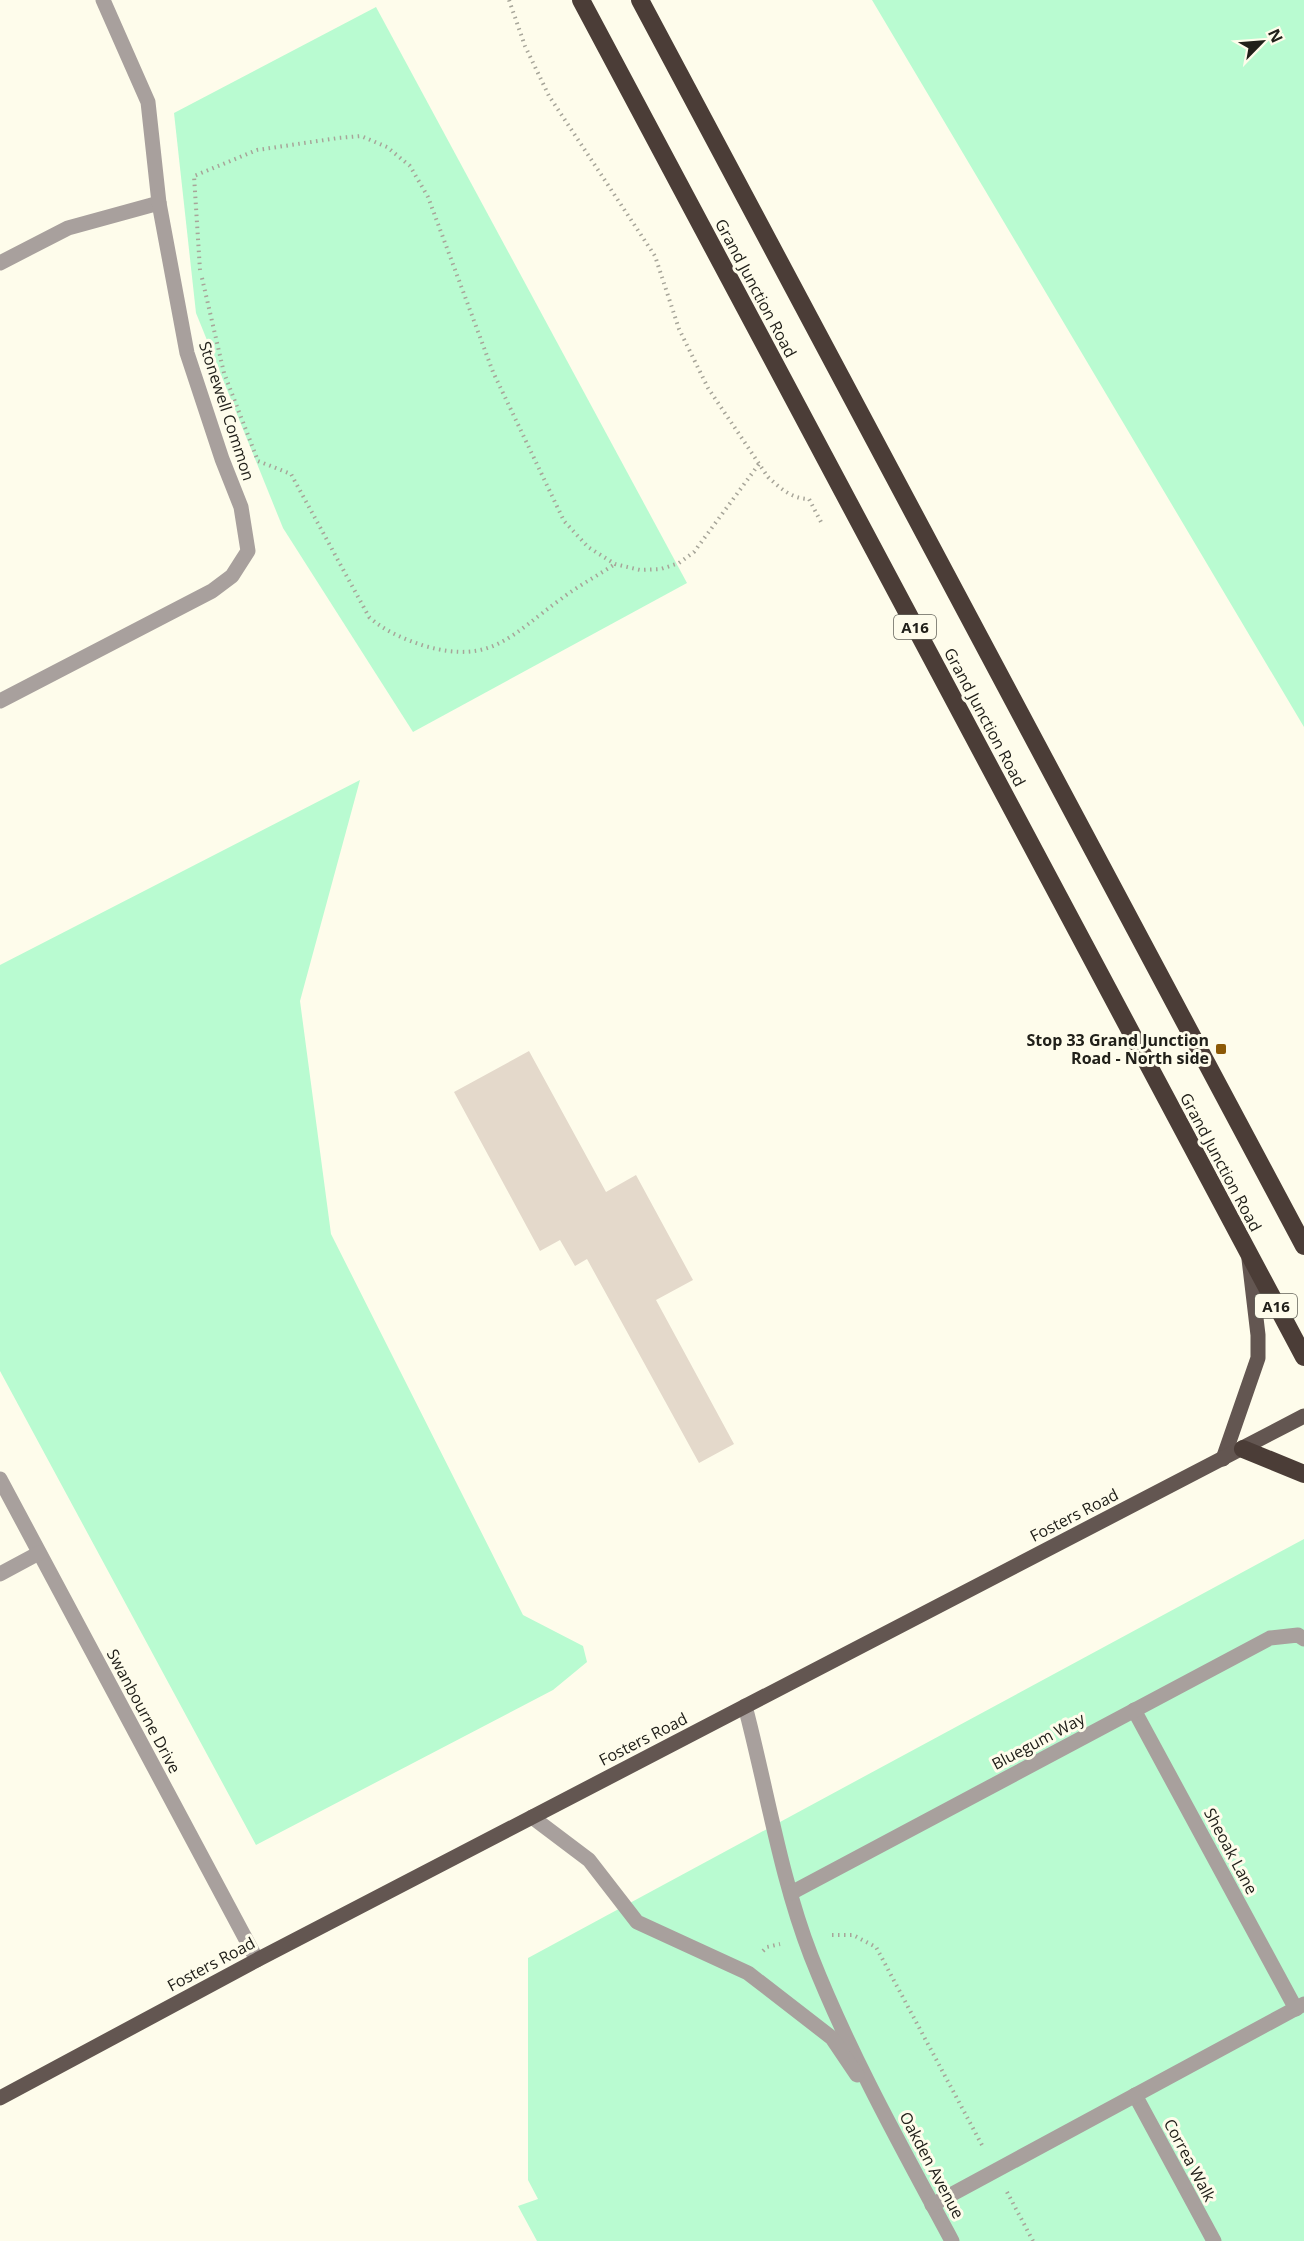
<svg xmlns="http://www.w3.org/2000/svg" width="1304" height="2241" font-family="'Open Sans',sans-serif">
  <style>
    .green { fill: #b9fbd1 }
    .building { fill: #e4d9cb }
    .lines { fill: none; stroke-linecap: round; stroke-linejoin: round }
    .path { stroke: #a7a599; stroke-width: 4; stroke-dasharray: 1.5 4.5; stroke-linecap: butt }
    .minor { stroke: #a8a09d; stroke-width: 15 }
    .major { stroke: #635651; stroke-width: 15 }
    .highway { stroke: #4b3d37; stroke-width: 18 }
    .poi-dot { fill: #8c5906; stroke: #fefceb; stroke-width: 2 }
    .labels { text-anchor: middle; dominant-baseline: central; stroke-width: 6; stroke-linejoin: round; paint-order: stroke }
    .shield { fill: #fefceb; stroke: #636259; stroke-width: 1.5 }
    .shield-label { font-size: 15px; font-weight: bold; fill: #21201a }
    .street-label { font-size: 16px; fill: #21201a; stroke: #fefceb }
    .poi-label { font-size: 16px; font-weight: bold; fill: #21201a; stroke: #fefceb; text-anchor: end }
  </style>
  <rect width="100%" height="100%" fill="#fefceb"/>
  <g class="green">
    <path d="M872,0H1304V727Z"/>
    <path d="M376,7L687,583L413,732L283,528L196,313L174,113Z"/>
    <path d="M360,780L300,1001L331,1234L523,1615L583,1646L587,1662L553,1690L256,1845L0,1371V965Z"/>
    <path d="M1304,1539V2241H537L518,2206L538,2199L528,2180V1958Z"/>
  </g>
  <path class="building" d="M529,1051L606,1192L636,1175L693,1280L656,1300L734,1444L699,1463L587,1259L575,1266L560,1240L540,1251L454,1092Z"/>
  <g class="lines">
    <g class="path">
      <path d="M509,0L525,46L549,96L655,256L679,329L708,388L768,477C780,488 792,499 809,499L821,522"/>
      <path d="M200,270L194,176L257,150L338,138L361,136L387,147L410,166L428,197L493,372L564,521L588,547L615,564L640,570L661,569L679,563L694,552L759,464"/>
      <path d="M202,278L224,373L258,461L291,474L369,617C386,632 404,639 425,646C492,665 511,635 561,599C578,586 597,576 615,564"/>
      <path d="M832,1935H853L876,1947L983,2147"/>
      <path d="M763,1951L767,1947L780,1944"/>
      <path d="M1007,2192L1033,2241"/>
    </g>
    <g class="minor">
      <path d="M0,263L68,228L159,203"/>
      <path d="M0,701L212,591L232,576L248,551L241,507L222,459L187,353L159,203L148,102L103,0"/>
      <path d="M0,1479L257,1960"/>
      <path d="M0,1574L39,1553"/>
      <path d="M745,1706C767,1789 780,1876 811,1956C850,2055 902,2148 952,2241"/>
      <path d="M1134,1710L1296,2009"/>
      <path d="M532,1817L589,1860L637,1922L748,1973L832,2038L857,2075"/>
      <path d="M791,1893L1270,1638L1298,1635L1304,1639"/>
      <path d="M1135,2095L1214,2241"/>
      <path d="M932,2205L1304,2004"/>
    </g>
    <g class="major">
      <path d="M1223,1459L1258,1358V1335L1249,1259"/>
      <path d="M0,2098L257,1960L1304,1416"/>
    </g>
    <g class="highway">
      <path d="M581,0L1304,1357"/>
      <path d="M640,0L1304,1246"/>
      <path d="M1243,1449L1304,1474"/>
    </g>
  </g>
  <rect class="poi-dot" x="1215" y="1043" width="12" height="12" rx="3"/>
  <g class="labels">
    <g class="shield">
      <rect x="894" y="615" width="42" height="24" rx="4.5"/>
      <rect x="1255" y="1294" width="42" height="24" rx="4.5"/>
    </g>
    <g class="shield-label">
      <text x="915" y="627">A16</text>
      <text x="1276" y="1306">A16</text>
    </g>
    <g class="street-label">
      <text transform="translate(756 288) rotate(62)">Grand Junction Road</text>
      <text transform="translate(227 411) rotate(72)">Stonewell Common</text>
      <text transform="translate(985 717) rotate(62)">Grand Junction Road</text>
      <text transform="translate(1221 1162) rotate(62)">Grand Junction Road</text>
      <text transform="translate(1074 1515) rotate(-27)">Fosters Road</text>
      <text transform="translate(144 1711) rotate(62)">Swanbourne Drive</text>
      <text transform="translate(643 1739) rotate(-27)">Fosters Road</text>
      <text transform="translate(1038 1741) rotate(-28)">Bluegum Way</text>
      <text transform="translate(1231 1851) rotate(62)">Sheoak Lane</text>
      <text transform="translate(211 1964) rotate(-28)">Fosters Road</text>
      <text transform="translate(1190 2160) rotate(62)">Correa Walk</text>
      <text transform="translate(932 2165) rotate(62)">Oakden Avenue</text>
    </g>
    <g class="poi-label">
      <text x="1209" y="1040">Stop 33 Grand Junction<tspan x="1209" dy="18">Road - North side</tspan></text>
    </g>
  </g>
  <g transform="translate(1262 42) rotate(65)" stroke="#fefceb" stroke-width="4.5" paint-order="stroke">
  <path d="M0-4.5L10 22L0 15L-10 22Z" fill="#21201a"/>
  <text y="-9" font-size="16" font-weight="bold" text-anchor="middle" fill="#21201a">N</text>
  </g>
</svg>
